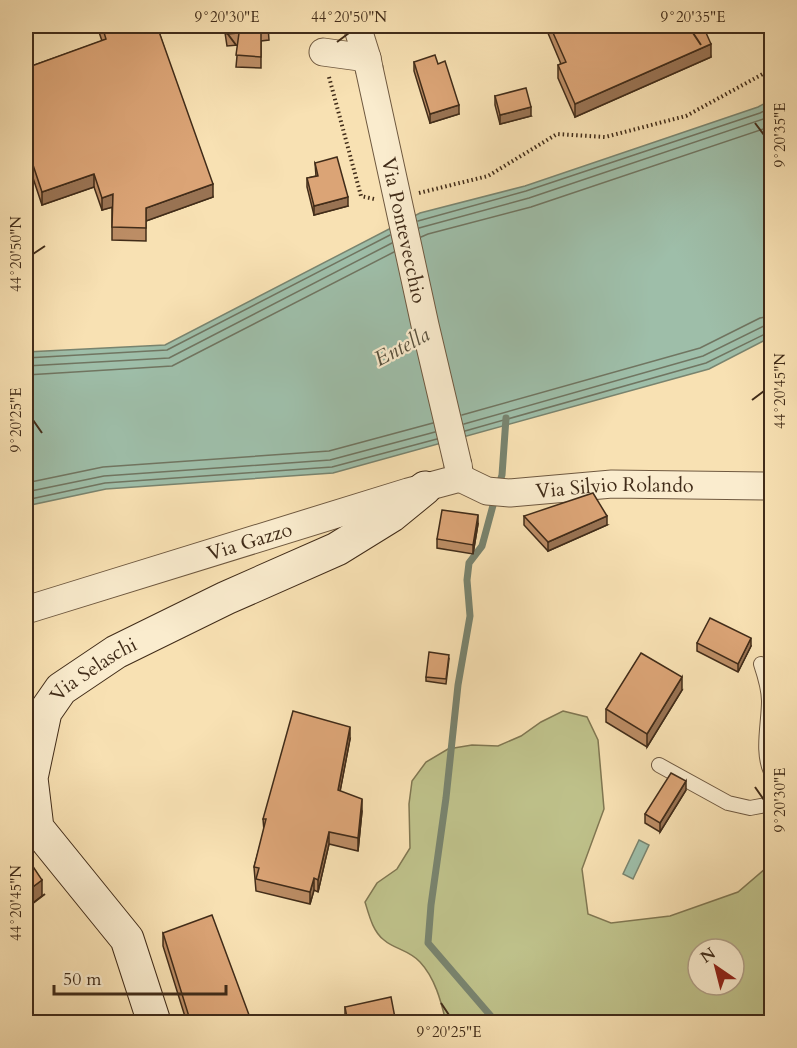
<svg xmlns="http://www.w3.org/2000/svg" width="797" height="1048" font-family="Cardo,serif">
  <style>
    .green { fill: #bfc28b; stroke: #807752; stroke-width: 1.5; fill-rule: evenodd }
    .water { fill: #9ebea9; stroke: #79846f; stroke-width: 1.5 }
    .lines { fill: none; stroke-linecap: round; stroke-linejoin: round }
    .shore { stroke: #707561; stroke-width: 1.5 }
    .stream { stroke: #79846f; stroke-width: 7 }
    .lane-casing { stroke: #6f5940; stroke-width: 16 }
    .street-casing { stroke: #6f5940; stroke-width: 29 }
    .secondary-casing { stroke: #412c19; stroke-width: 35 }
    .path { stroke: #412c19; stroke-width: 4; stroke-dasharray: 1.5 3; stroke-linecap: butt }
    .lane { stroke: #faecce; stroke-width: 14 }
    .street { stroke: #faecce; stroke-width: 27 }
    .secondary { stroke: #faecce; stroke-width: 33 }
    .street-bridge-casing { stroke: #6f5940; stroke-width: 29; stroke-linecap: butt }
    .street-bridge { stroke: #faecce; stroke-width: 27 }
    .wall { fill: #bc8d65; stroke: #412c19; stroke-width: 1.5 }
    .shaded-wall { fill: #997353; stroke: #412c19; stroke-width: 1.5 }
    .building { fill: #dba476; stroke: #412c19; stroke-width: 1.5 }
    .ticks { fill: none; stroke: #412c19; stroke-width: 2 }
    .labels { text-anchor: middle; dominant-baseline: central; stroke-width: 4.5; stroke-linejoin: round; paint-order: stroke }
    .street-label { font-size: 20px; fill: #412c19; stroke: #faecce }
    .water-label { font-size: 21px; font-style: italic; fill: #58503d; stroke: #faecce }
    .neatline { fill: none; stroke: #412c19; stroke-width: 2 }
    .ticks-label { font-size: 15px; text-anchor: middle; fill: #412c19 }
  </style>
  <rect width="100%" height="100%" fill="#f8e1b3"/>
  <filter id="stains"><feTurbulence type="fractalNoise" baseFrequency=".00333" numOctaves="4"/><feColorMatrix values="0 0 0 0 .2 0 0 0 0 .09 0 0 0 0 .02 0 0 0 .5 -.17"/></filter>
  <radialGradient id="worn" r=".72"><stop offset=".6" stop-color="#630" stop-opacity="0"/><stop offset="1" stop-color="#630" stop-opacity=".3"/></radialGradient>
  <path class="green" d="M563,711L587,717L598,740L604,809L582,869L588,914L611,923L670,916L738,892L765,869L771,857V1022H446C441,1001 435,978 420,962C409,950 394,949 384,940C373,932 369,915 365,902L377,883L397,869L410,848L409,804L412,781L426,762L448,749L472,745L498,746L521,736L541,722ZM698,949H734V985H698Z"/>
  <g class="water">
    <path d="M771,100V337L709,369L333,473L106,489L26,506V352L165,345L420,213L525,186L758,107Z"/>
    <path d="M639,840L649,845L633,879L623,874Z"/>
  </g>
  <g class="lines">
    <g class="shore">
      <path d="M418,221L526,191L760,113L772,107"/>
      <path d="M419,228L529,198L772,116"/>
      <path d="M421,237L428,234L531,207L772,126"/>
      <path d="M26,358L167,350L390,235"/>
      <path d="M26,366L169,358L392,243"/>
      <path d="M26,375L172,366L394,252"/>
      <path d="M462,415L700,348L760,318L772,316"/>
      <path d="M464,424L703,356L764,326L772,325"/>
      <path d="M465,431L706,363L767,333L772,332"/>
      <path d="M26,483L103,467L329,451L433,423"/>
      <path d="M26,492L104,476L330,460L435,432"/>
      <path d="M26,500L105,483L332,467L437,439"/>
    </g>
    <g class="stream">
      <path d="M498,487L502,475L506,418"/>
      <path d="M495,498L482,546L469,563L467,580L470,616L458,685L446,798L431,905L428,943L496,1022"/>
    </g>
    <g class="lane-casing">
      <g id="lane">
        <path d="M761,664C765,676 769,688 769,701C769,724 761,753 772,774"/>
        <path d="M659,765L728,803L750,808L772,804"/>
      </g>
    </g>
    <g class="street-casing">
      <g id="street">
        <path d="M357,26L367,58"/>
        <path d="M323,52L367,58L369,68"/>
        <path id="s1" d="M460,478L487,491L510,493L612,484L772,486"/>
        <path id="s2" d="M26,610L408,492L460,478L458,465"/>
      </g>
    </g>
    <g class="secondary-casing">
      <g id="secondary">
        <path id="s3" d="M154,1022L127,939L37,828L31,778L45,712L61,689L116,652L226,598L337,549L392,515L425,488"/>
      </g>
    </g>
    <g class="path">
      <path d="M329,77L361,196L374,199"/>
      <path d="M419,193L488,176L557,134L605,137L686,116L772,69"/>
    </g>
    <use href="#lane" class="lane"/>
    <use href="#street" class="street"/>
    <use href="#secondary" class="secondary"/>
    <g class="street-bridge-casing">
      <g id="street-bridge">
        <path id="s4" d="M369,68L425,325L458,465"/>
      </g>
    </g>
    <use href="#street-bridge" class="street-bridge"/>
  </g>
  <g class="wall">
    <path d="M97,26H157L213,197L146,221V241L112,240V207L102,210L94,187L42,205L32,175L26,68L102,41Z"/>
    <path d="M224,26H268L269,40L261,41V68L236,67L238,45L227,46Z"/>
    <path d="M545,26H703L711,57L575,117L558,78V65L561,64Z"/>
    <path d="M414,62L438,64L459,114L430,123L414,71Z"/>
    <path d="M495,96L531,116L500,124L495,105Z"/>
    <path d="M315,163L348,206L314,215L307,187V178L316,176Z"/>
    <path d="M524,516L607,525L548,551L524,525Z"/>
    <path d="M478,524L473,554L437,548V539Z"/>
    <path d="M697,643L751,646L738,672L697,651Z"/>
    <path d="M449,659L446,684L426,681V677Z"/>
    <path d="M682,690L647,747L606,722V709Z"/>
    <path d="M350,739L340,791L362,811L358,851L329,844L318,892L314,890L310,904L256,891L254,867L264,831L263,819Z"/>
    <path d="M686,790L660,832L645,823V814Z"/>
    <path d="M163,933L252,1023H187L163,946Z"/>
    <path d="M345,1007L396,1023H346L345,1016Z"/>
  </g>
  <g class="shaded-wall">
    <path d="M711,44V57L575,117V104Z"/>
    <path d="M459,105V114L430,123V114Z"/>
    <path d="M531,107V116L500,124V115Z"/>
    <path d="M32,162V175L26,177V164Z"/>
    <path d="M94,174V187L42,205V192Z"/>
    <path d="M213,184V197L146,221V208Z"/>
    <path d="M113,194V207L102,210V198Z"/>
    <path d="M348,197V206L314,215V206Z"/>
    <path d="M478,515V524L473,554V545Z"/>
    <path d="M607,516V525L548,551V542Z"/>
    <path d="M751,638V646L738,672V664Z"/>
    <path d="M682,677V690L647,747V734Z"/>
    <path d="M350,727V739L338,802V790Z"/>
    <path d="M686,781V790L660,832V823Z"/>
    <path d="M362,799V811L358,851V838Z"/>
    <path d="M329,832V844L318,892V880Z"/>
    <path d="M314,878V890L310,904V892Z"/>
    <path d="M42,880V896L26,909V892Z"/>
  </g>
  <g class="building">
    <path d="M102,26H157L213,184L146,208V228L112,227L113,194L102,198L94,174L42,192L32,162L26,164V68L106,39Z"/>
    <path d="M226,26H268L269,29L261,30V57L236,55L239,33L227,34Z"/>
    <path d="M550,26H703L711,44L575,104L558,65L566,62Z"/>
    <path d="M435,55L438,64L445,61L459,105L430,114L414,62Z"/>
    <path d="M526,88L531,107L500,115L495,96Z"/>
    <path d="M337,157L348,197L314,206L307,178L318,176L315,163Z"/>
    <path d="M593,493L607,516L548,542L524,516Z"/>
    <path d="M442,510L478,515L473,545L437,539Z"/>
    <path d="M710,618L751,638L738,664L697,643Z"/>
    <path d="M429,652L449,655L446,679L426,677Z"/>
    <path d="M641,653L682,677L647,734L606,709Z"/>
    <path d="M293,711L350,727L338,790L362,799L358,838L329,832L318,880L314,878L310,892L256,879L259,868L254,867L266,819H263Z"/>
    <path d="M671,773L686,781L660,823L645,814Z"/>
    <path d="M26,856L42,880L26,892Z"/>
    <path d="M212,915L252,1023H191L163,933Z"/>
    <path d="M391,997L396,1023H348L345,1007Z"/>
  </g>
  <path class="ticks" d="M227,33L236,45M693,33L701,45M337,42L349,33M755,123L764,135M33,254L45,246M752,400L764,391M33,420L42,433M755,787L764,800M33,903L45,894M441,1003L449,1015"/>
  <g class="labels">
    <g class="street-label">
      <text stroke="none"><textPath href="#s4" startOffset="166">Via Pontevecchio</textPath></text>
      <text stroke="none"><textPath href="#s1" startOffset="158">Via Silvio Rolando</textPath></text>
      <text stroke="none"><textPath href="#s2" startOffset="234">Via Gazzo</textPath></text>
      <text stroke="none"><textPath href="#s3" startOffset="414">Via Selaschi</textPath></text>
    </g>
    <g class="water-label">
      <text transform="translate(402 347) rotate(-28)">Entella</text>
    </g>
  </g>
  <rect width="797" height="1048" fill="none" stroke="#f8e1b3" stroke-width="66"/>
  <g transform="translate(716 967) rotate(325)"><circle r="28" fill="#faecce" stroke="#b09f86" stroke-width="1.5"/>
  <path d="M0-4.5L10 22L0 15L-10 22Z" fill="#8f2418"/>
  <text y="-9" font-size="16" font-weight="bold" text-anchor="middle" fill="#412c19">N</text>
  </g>
  <path d="M54 985v9h172v-9" fill="none" stroke="#412c19" stroke-width="3"/>
  <text x="63" y="985" font-size="18" fill="#412c19" stroke="#faecce" stroke-width="4.5" paint-order="stroke">50 m</text>
  <rect x="33" y="33" width="731" height="982" class="neatline"/>
  <g class="ticks-label">
    <text x="227" y="22">9°20'30"E</text>
    <text x="349" y="22">44°20'50"N</text>
    <text x="693" y="22">9°20'35"E</text>
    <text transform="translate(780 135) rotate(-90)" y="5">9°20'35"E</text>
    <text transform="translate(16 254) rotate(-90)" y="5">44°20'50"N</text>
    <text transform="translate(780 391) rotate(-90)" y="5">44°20'45"N</text>
    <text transform="translate(16 420) rotate(-90)" y="5">9°20'25"E</text>
    <text transform="translate(780 800) rotate(-90)" y="5">9°20'30"E</text>
    <text transform="translate(16 903) rotate(-90)" y="5">44°20'45"N</text>
    <text x="449" y="1037">9°20'25"E</text>
  </g>
  <rect width="100%" height="100%" filter="url(#stains)"/>
  <rect width="100%" height="100%" fill="url(#worn)"/>
</svg>
